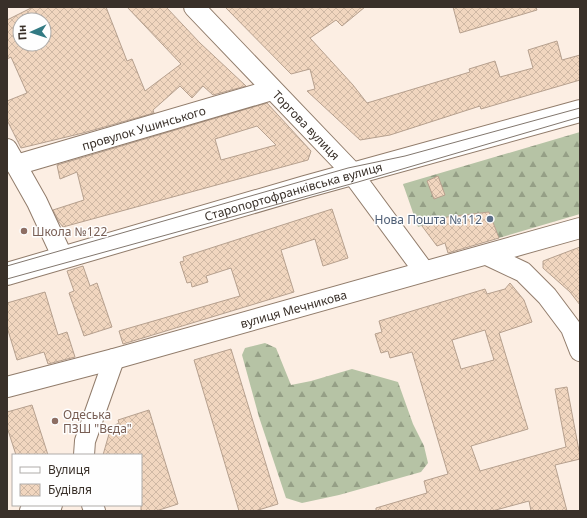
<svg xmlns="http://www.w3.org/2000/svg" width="587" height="518" font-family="'Noto Sans',sans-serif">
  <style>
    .forest { fill: url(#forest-firs) }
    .building { fill: url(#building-cross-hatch); stroke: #b6a08e; fill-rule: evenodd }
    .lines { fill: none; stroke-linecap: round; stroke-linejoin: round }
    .minor-casing { stroke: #917c6b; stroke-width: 22 }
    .major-casing { stroke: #917c6b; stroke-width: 24 }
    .minor { stroke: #fff; stroke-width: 20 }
    .major { stroke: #fff; stroke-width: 22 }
    .tram { stroke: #82776e; stroke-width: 1 }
    .service-dot { fill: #5c6f8a; stroke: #fefefe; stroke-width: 1.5 }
    .education-dot { fill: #8d6e63; stroke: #fefefe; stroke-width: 1.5 }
    .labels { text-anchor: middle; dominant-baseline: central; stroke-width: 3; stroke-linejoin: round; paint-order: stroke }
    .street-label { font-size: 12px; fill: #393029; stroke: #fefefe }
    .service-label { font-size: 12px; fill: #4e5e75; stroke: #fefefe; text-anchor: end }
    .education-label { font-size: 12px; fill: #785e54; stroke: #fefefe; text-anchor: start }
  </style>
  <defs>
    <pattern id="forest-firs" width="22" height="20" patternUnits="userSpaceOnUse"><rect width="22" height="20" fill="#b6c3a5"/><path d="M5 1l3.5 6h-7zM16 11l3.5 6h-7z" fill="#959f86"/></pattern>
    <pattern id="building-cross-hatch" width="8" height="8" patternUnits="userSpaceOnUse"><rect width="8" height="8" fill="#f1d6bf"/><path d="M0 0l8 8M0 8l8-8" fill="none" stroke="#cfb8a4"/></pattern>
  </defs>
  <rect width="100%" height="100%" fill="#fceee3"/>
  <g class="forest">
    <path d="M580,132V214L499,238L489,212L447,217L418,227L403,184Z"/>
    <path d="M265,343L276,348L291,385L311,381L352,369L398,382L413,424L424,446L428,463L421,472L339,495L302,503L286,498L259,417L242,355L245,348Z"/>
  </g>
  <g class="building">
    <path d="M33,7H106L127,61L132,59L145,91L181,64L127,7H166L200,43L246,86L213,95L203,86L192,98L180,86L153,110L154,113L83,133L21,148L7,120V101L27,93L11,57L7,59V20ZM20,20H44V44H20Z"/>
    <path d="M225,7H365L342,26L336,20L310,38L353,85L367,103L470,72L469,69L495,61L500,77L533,68L528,50L557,41L562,60L580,55V80L481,109L480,106L390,135L360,140L307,91L315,89L310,69L291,74Z"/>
    <path d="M453,7H536L537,10L460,33Z"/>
    <path d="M267,103L311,151L308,160L63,227L59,222L53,210L84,200L77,172L60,179L57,165ZM257,126L276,145L221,160L215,139Z"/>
    <path d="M438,176L445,195L434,199L427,181Z"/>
    <path d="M332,209L348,258L323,266L315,239L281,250L294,292L123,344L119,331L240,296L231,268L206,276L208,282L192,287L191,282L187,283L180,262L184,261L183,257Z"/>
    <path d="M489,212L499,238L448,253L445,243L437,246L422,226L447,217Z"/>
    <path d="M580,247V305L570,292L543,268V261Z"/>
    <path d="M83,266L90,286L97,283L112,327L84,336L69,293L74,291L67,271Z"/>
    <path d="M510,283L524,300L532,322L499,333L528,429L471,446L480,471L566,447L555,389L567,387L580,456V459L555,465L567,511H531L529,501L492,511H376V508L427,493L424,481L448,474L412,352L390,358L388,351L381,353L375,334L382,332L379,321L485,289L487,294L505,289ZM485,330L494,360L461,369L452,340Z"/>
    <path d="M45,292L58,335L67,332L75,357L48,364L44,352L17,360L7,327V303Z"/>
    <path d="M231,349L278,504L255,511H239L194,360Z"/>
    <path d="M32,405L48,455H16L7,427V412Z"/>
    <path d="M149,410L178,504L156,511H141V455H103L111,427L119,423L118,420Z"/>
  </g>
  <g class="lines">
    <g class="minor-casing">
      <g id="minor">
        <path id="s1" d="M194,7L348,168L424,271"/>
        <path d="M7,149L37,202L63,258"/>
        <path id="s2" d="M16,165L272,90"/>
        <path d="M487,255L523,272L547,296L571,328L580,351"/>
        <path id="s3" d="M7,387L114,359L580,228"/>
        <path d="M84,455L85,441L114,359"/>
        <path d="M92,505L95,511"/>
        <path d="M30,511L52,505"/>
      </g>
    </g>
    <g class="major-casing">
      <g id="major">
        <path id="s4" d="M7,274L305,187L580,111"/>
      </g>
    </g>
    <use href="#minor" class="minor"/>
    <use href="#major" class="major"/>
    <g class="tram">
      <path d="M7,266L348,168L405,156L580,108"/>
      <path d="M7,279L358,182L580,117"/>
    </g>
  </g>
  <circle class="service-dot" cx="490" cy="219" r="4"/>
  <g class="education-dot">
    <circle cx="24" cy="231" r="4"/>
    <circle cx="55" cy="421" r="4"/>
  </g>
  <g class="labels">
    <g class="street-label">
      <text stroke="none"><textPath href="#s1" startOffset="163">Торгова вулиця</textPath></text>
      <text stroke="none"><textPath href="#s2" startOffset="133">провулок Ушинського</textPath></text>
      <text stroke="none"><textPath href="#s4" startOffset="298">Старопортофранківська вулиця</textPath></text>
      <text stroke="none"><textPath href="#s3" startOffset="297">вулиця Мечникова</textPath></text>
    </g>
    <g class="service-label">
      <text x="482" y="219">Нова Пошта №112</text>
    </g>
    <g class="education-label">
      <text x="32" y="231">Школа №122</text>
      <text x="63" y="414">Одеська<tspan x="63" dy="14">ПЗШ "Вєда"</tspan></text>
    </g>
  </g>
  <rect width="587" height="518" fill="none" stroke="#393029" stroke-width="16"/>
  <rect x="12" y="454" width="130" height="52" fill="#fefefe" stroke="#afaca9"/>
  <rect x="20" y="467" width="20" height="6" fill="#ffffff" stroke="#afaca9"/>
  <text x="48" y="474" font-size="12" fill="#393029">Вулиця</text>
  <rect x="20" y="484" width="20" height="12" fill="url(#building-cross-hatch)" stroke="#afaca9"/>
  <text x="48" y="494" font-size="12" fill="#393029">Будівля</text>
  <g transform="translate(32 32) rotate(267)"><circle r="19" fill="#fefefe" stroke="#afaca9"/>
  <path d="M0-3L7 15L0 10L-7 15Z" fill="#327a83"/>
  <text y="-6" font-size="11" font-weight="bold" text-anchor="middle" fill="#393029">Пн</text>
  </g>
</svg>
